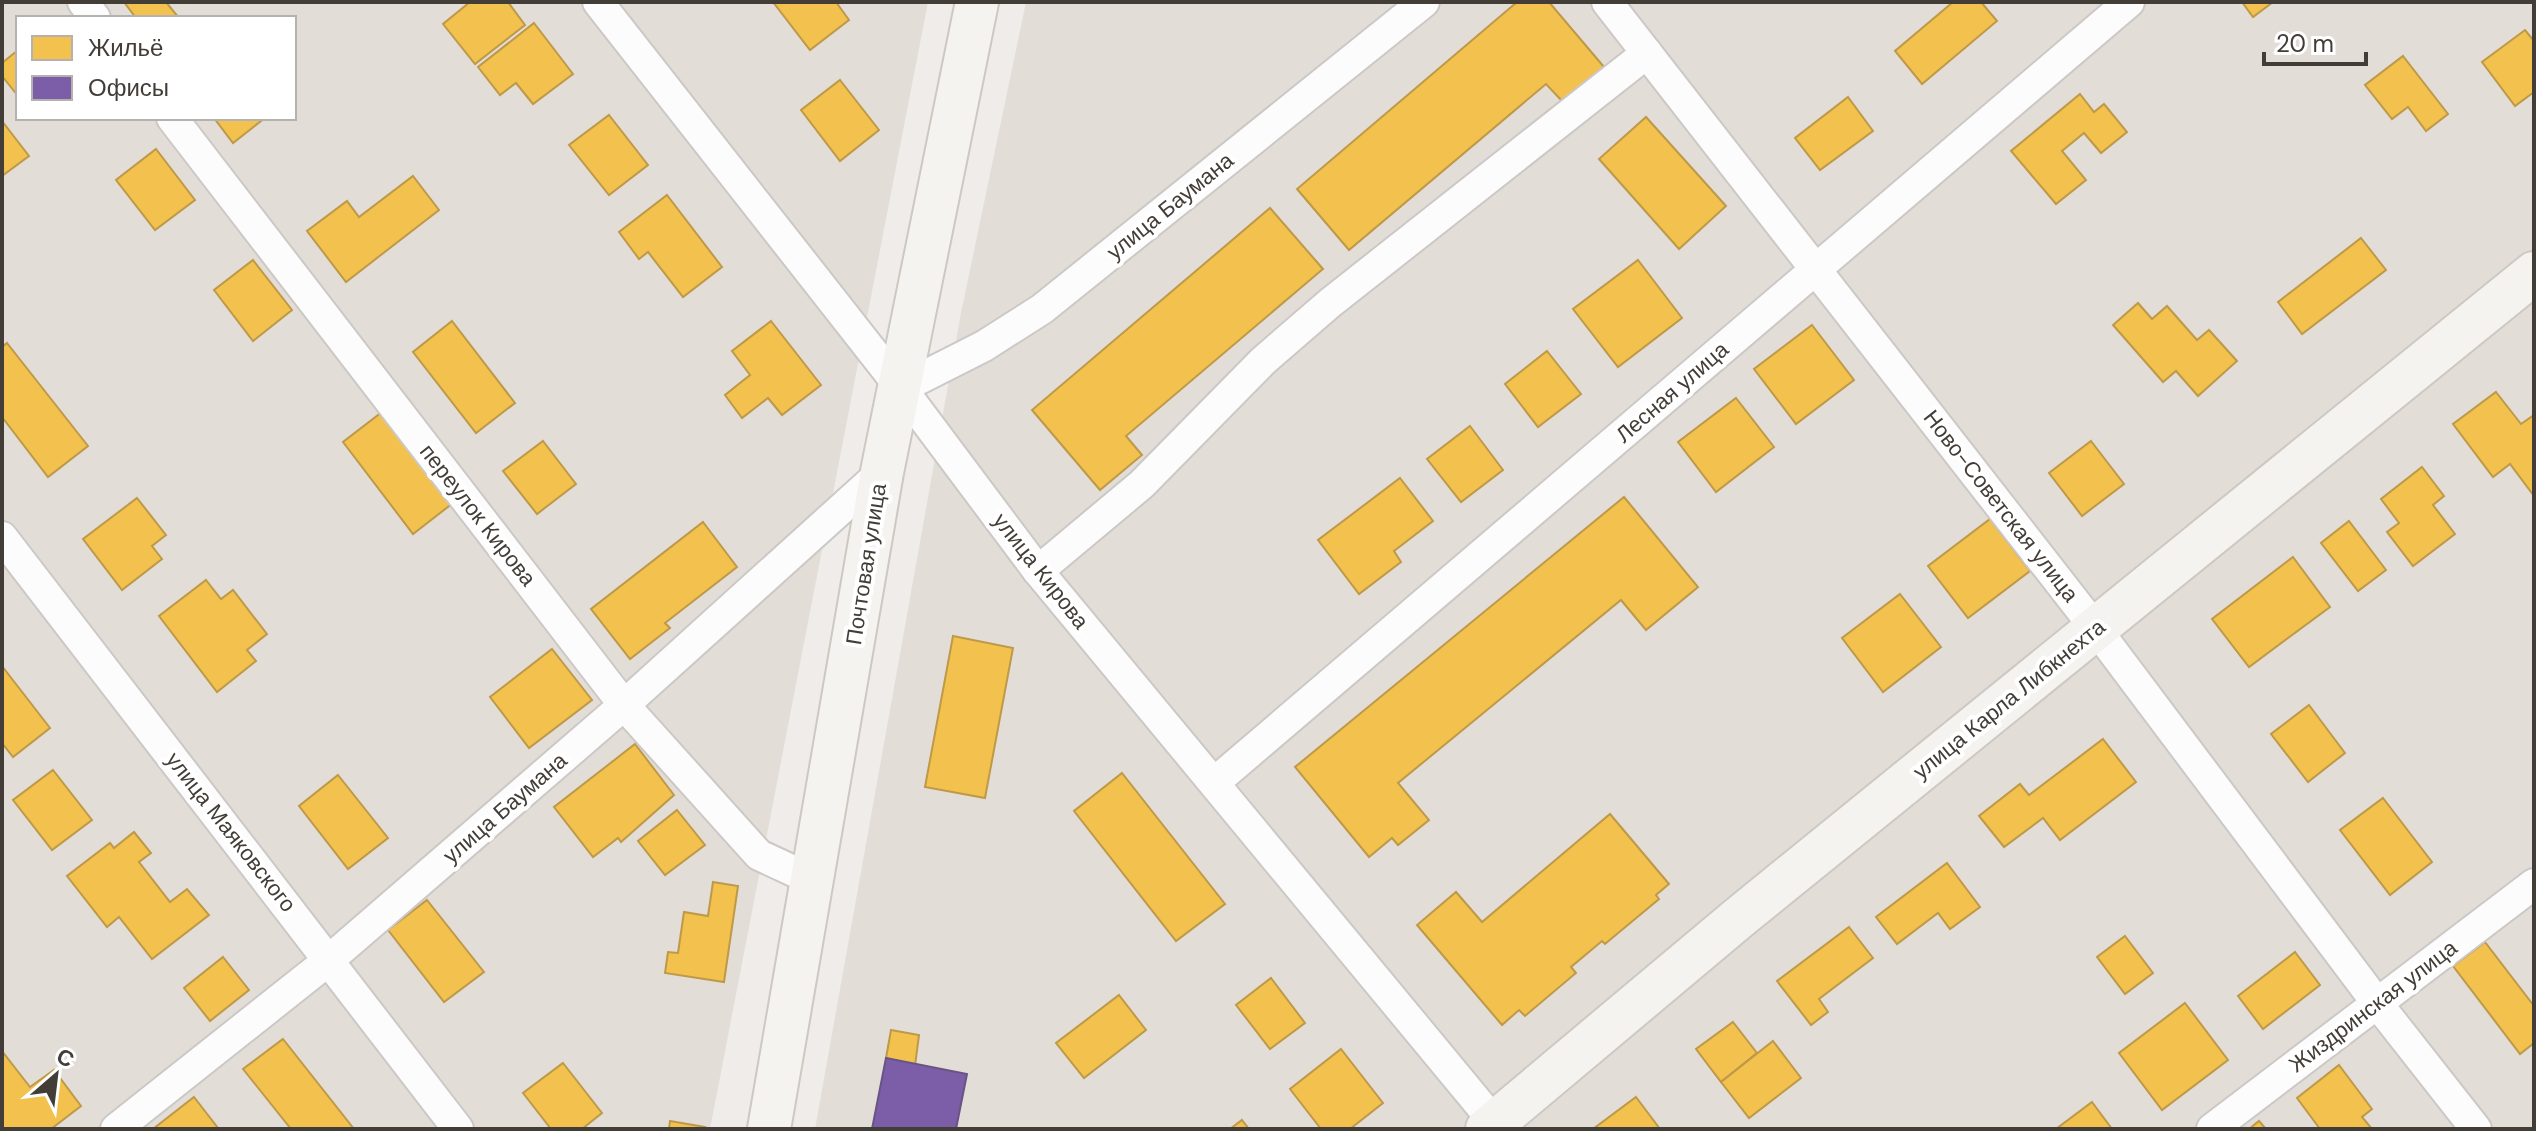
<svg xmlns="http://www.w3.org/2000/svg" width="2536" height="1131" font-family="'DM Sans',sans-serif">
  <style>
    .residential { fill: #e3ddd8; fill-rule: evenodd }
    .homes { fill: #f2c14e; stroke: #be9947; stroke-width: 2 }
    .offices { fill: #7b5ea7; stroke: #6a5485; stroke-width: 2 }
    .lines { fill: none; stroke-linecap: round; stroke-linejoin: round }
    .street-casing { stroke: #cbc8c6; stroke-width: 34 }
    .secondary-casing { stroke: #cdc8c1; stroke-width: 46 }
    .street { stroke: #fdfcfc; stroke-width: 30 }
    .secondary { stroke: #f5f3ef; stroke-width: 42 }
    .labels { text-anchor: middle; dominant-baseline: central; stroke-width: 8; stroke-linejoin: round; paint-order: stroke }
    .street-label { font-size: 22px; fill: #433d37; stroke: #fff }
  </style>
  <rect width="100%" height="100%" fill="#efece9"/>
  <g class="residential">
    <path d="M2,2H928L710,1129H2ZM18,18H294V118H18Z"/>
    <path d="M1026,2H2534V1129H815L961,313Z"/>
  </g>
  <g class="homes">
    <path d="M124,2H166L179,18H136Z"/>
    <path d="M470,2H508L525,25L475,64L443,24Z"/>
    <path d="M773,2H836L849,20L810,50Z"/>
    <path d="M1517,2H1549L1604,67L1563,102L1546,84L1349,250L1297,189Z"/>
    <path d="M1953,2H1981L1997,21L1922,84L1895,51Z"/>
    <path d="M2242,2H2273L2253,17Z"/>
    <path d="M534,23L573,74L533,104L516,83L500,95L478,67Z"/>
    <path d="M2525,30L2534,41V92L2515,106L2482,62Z"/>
    <path d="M18,50V96L2,76V63Z"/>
    <path d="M2403,56L2448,114L2426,131L2408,107L2392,119L2365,85Z"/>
    <path d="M840,80L879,130L840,161L801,110Z"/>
    <path d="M2080,94L2094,112L2104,104L2127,132L2101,153L2084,133L2062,151L2086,180L2056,204L2011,151Z"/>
    <path d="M1848,97L1873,131L1820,170L1795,138Z"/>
    <path d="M609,115L648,165L609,195L569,145Z"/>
    <path d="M1646,117L1726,206L1679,249L1599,159Z"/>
    <path d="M214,118H265L233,143Z"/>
    <path d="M2,121L29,156L2,176Z"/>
    <path d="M156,149L195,200L155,230L116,180Z"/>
    <path d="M413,176L439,210L346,282L307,231L347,201L359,217Z"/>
    <path d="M667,195L722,267L683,297L648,252L639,259L619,232Z"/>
    <path d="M1270,208L1323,269L1126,436L1142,455L1100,490L1032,410Z"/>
    <path d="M2361,238L2386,270L2302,334L2278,302Z"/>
    <path d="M253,260L292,310L253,341L214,290Z"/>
    <path d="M1638,260L1682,318L1618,367L1573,309Z"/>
    <path d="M2138,303L2152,319L2167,306L2197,340L2209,330L2237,361L2198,396L2176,371L2163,382L2113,325Z"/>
    <path d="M452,321L515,403L476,433L413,352Z"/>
    <path d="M771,321L821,385L782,415L768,398L742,418L725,395L750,375L732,351Z"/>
    <path d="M1812,325L1854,380L1796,424L1754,369Z"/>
    <path d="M7,343L88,446L48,477L2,417V347Z"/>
    <path d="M1547,351L1581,394L1538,427L1505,384Z"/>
    <path d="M2496,392L2521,424L2534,415V496L2510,464L2493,477L2453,424Z"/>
    <path d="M1736,398L1774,447L1716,492L1678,442Z"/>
    <path d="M382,412L453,503L413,534L343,442Z"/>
    <path d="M1470,426L1503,470L1461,502L1427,459Z"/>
    <path d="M543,441L576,484L537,514L503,471Z"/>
    <path d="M2091,441L2124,484L2082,516L2049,473Z"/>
    <path d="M2422,467L2444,496L2433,505L2455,534L2413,566L2387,532L2399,523L2381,499Z"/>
    <path d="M1400,478L1433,521L1394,551L1401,562L1359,594L1318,540Z"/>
    <path d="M1624,497L1698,587L1646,630L1621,600L1398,783L1429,820L1398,845L1392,838L1369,857L1295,767Z"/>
    <path d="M137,498L166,535L152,546L162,559L122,590L83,539Z"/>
    <path d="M1990,519L2030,571L1968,618L1928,566Z"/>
    <path d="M2349,521L2386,570L2358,591L2321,543Z"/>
    <path d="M703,522L737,567L665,623L670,628L630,659L591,609Z"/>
    <path d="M2293,557L2330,607L2249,667L2212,619Z"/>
    <path d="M206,580L221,599L233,590L267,634L247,650L256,661L217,692L159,616Z"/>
    <path d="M1900,594L1941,647L1883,692L1842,638Z"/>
    <path d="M953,636L1013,648L985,798L925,787Z"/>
    <path d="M552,649L592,700L529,748L490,697Z"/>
    <path d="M2,666L50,728L13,757L2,743Z"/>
    <path d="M2309,705L2345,753L2308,782L2271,734Z"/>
    <path d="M2103,739L2136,782L2060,840L2043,818L2004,847L1979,816L2020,784L2029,795Z"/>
    <path d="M635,744L674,795L621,842L618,838L593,857L554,807Z"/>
    <path d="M53,770L92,820L52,850L13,800Z"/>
    <path d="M1122,773L1225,904L1176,941L1074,811Z"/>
    <path d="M338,775L388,838L348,869L299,806Z"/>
    <path d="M2383,798L2432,862L2390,895L2340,830Z"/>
    <path d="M677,810L705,845L665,875L638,841Z"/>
    <path d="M1610,814L1669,884L1656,895L1659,899L1605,944L1602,941L1571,967L1576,973L1525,1016L1519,1010L1502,1025L1417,925L1456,892L1482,922Z"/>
    <path d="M134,832L151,853L139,862L170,902L187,889L209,915L152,959L119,917L107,927L67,876L110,843L114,848Z"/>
    <path d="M1947,863L1980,907L1950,929L1938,913L1897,944L1876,917Z"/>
    <path d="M713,882L738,886L724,982L665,973L668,952L678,953L684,912L708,916Z"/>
    <path d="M427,900L484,972L444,1002L388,930Z"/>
    <path d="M1849,927L1873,958L1819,999L1828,1012L1811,1025L1777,981Z"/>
    <path d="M2125,936L2153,973L2125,994L2097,957Z"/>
    <path d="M2485,942L2534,1006V1043L2520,1054L2453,966Z"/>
    <path d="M2295,952L2320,985L2263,1029L2238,996Z"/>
    <path d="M223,957L249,990L210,1021L184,988Z"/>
    <path d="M1271,978L1305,1023L1270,1049L1236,1005Z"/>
    <path d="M1119,995L1146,1030L1084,1078L1056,1043Z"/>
    <path d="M2185,1003L2228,1060L2162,1110L2119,1053Z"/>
    <path d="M1733,1022L1757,1053L1721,1082L1696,1049Z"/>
    <path d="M891,1030L919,1035L915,1066L886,1058Z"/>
    <path d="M283,1039L354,1129H291L243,1069Z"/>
    <path d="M1773,1041L1801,1078L1749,1118L1721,1082Z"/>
    <path d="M1341,1049L1383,1103L1350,1129H1321L1290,1089Z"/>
    <path d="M2,1051L30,1087L54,1070L81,1106L51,1129H2Z"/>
    <path d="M563,1063L602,1113L582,1129H551L523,1093Z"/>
    <path d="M2339,1065L2372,1109L2362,1117L2372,1129H2320L2297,1098Z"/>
    <path d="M194,1097L218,1128L153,1129Z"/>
    <path d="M1636,1097L1660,1129H1593Z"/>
    <path d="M2092,1102L2112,1129H2056Z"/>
    <path d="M1242,1120L1249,1129H1230Z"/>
    <path d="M670,1121L705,1127L704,1129H669Z"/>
    <path d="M2259,1121L2266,1129H2249Z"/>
  </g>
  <path class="offices" d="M886,1058L967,1074L956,1129H872Z"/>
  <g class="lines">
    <g class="street-casing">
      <g id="street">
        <path d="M83,2L95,18"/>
        <path d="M598,2L901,388L1038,571L1500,1129"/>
        <path d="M1607,2L2096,629L2377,1003L2476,1129"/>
        <path d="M172,118L624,705L759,855L813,880"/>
        <path d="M901,388L984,346L1042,309L1424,2"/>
        <path d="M2,537L458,1129"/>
        <path d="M1038,571L1142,484L1263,361L1330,303L1647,53"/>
        <path d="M1215,782L2129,2"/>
        <path d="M116,1129L329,960L624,705L882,472"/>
        <path d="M2212,1129L2534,884"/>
      </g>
    </g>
    <g class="secondary-casing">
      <g id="secondary">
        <path d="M769,1129L882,472L977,2"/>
        <path d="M1487,1129L1741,916L2534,273"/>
      </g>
    </g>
    <use href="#street" class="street"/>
    <use href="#secondary" class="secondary"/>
  </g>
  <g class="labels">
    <g class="street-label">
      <text transform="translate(1170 206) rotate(-39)">улица Баумана</text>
      <text transform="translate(1672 392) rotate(-41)">Лесная улица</text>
      <text transform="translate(2001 506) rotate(52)">Ново-Советская улица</text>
      <text transform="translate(478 515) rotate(52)">переулок Кирова</text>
      <text transform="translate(866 564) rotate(-81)">Почтовая улица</text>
      <text transform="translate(1041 571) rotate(52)">улица Кирова</text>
      <text transform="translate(2009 699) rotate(-39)">улица Карла Либкнехта</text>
      <text transform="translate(505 808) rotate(-41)">улица Баумана</text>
      <text transform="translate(231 832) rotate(52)">улица Маяковского</text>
      <text transform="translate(2373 1006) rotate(-37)">Жиздринская улица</text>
    </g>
  </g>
  <rect width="2536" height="1131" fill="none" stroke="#433d37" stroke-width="8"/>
  <rect x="16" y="16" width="280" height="104" fill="#ffffff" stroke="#b4b1af" stroke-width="2"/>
  <rect x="32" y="36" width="40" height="24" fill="#f2c14e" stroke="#b4b1af" stroke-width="2"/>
  <text x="88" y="56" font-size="24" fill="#433d37">Жильё</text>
  <rect x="32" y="76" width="40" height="24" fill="#7b5ea7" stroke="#b4b1af" stroke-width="2"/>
  <text x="88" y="96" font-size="24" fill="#433d37">Офисы</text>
  <g transform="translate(56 1075) rotate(28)" stroke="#ffffff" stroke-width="6" paint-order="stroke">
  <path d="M0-6L14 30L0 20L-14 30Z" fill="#433d37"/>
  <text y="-12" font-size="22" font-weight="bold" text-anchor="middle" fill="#433d37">С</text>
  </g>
  <path d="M2264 52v12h102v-12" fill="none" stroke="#433d37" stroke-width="4"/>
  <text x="2276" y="52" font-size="24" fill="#433d37" stroke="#ffffff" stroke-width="6" paint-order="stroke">20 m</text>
</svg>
